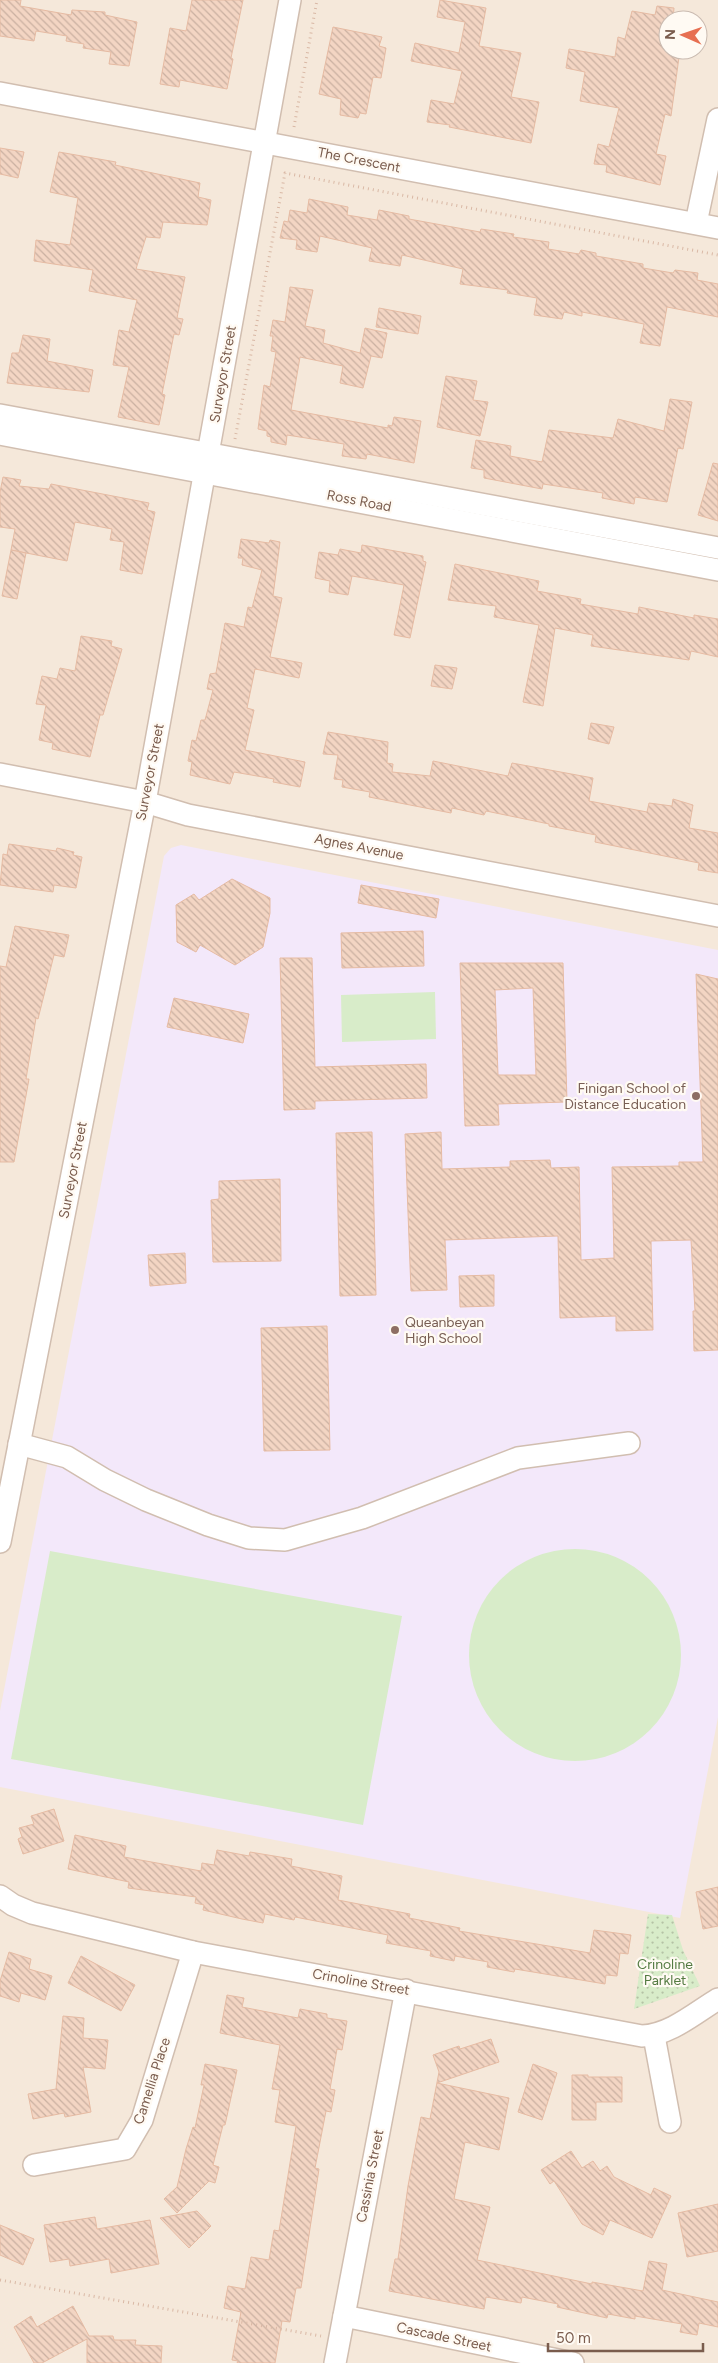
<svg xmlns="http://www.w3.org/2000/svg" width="718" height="2363" font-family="Figtree,sans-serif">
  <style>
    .residential { fill: #f5e8da; fill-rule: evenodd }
    .education { fill: #f3e8fa }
    .park { fill: url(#park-dots) }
    .garden { fill: #d8ecc9 }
    .building { fill: url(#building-back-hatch); stroke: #e6bba3; fill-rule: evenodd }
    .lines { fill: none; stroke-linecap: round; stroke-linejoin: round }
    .minor-casing { stroke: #d1beb0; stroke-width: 24 }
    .path { stroke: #d9b8a5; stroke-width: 3; stroke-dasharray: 1 4; stroke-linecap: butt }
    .minor { stroke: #fff; stroke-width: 21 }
    .education-dot { fill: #8d6e63; stroke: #fffaf3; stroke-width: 2 }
    .labels { text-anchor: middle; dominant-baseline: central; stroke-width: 4.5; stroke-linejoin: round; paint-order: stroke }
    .street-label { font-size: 14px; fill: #7a5c4d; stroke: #fffaf3 }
    .education-label { font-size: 14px; fill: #785e54; stroke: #fffaf3; text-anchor: end }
    .park-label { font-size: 14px; fill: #537a41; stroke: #fffaf3 }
  </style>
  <defs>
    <pattern id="park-dots" width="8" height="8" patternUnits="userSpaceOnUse" patternTransform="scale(1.25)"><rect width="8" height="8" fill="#d8ecc9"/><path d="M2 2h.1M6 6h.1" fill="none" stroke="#b4c2a5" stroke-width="1.8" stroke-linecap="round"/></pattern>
    <pattern id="building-back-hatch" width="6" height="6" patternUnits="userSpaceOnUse" patternTransform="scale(1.25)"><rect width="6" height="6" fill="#f3d5c3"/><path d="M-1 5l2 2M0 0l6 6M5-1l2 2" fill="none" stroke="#cab0a1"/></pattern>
  </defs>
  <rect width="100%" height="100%" fill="#fdf6ec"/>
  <path class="residential" d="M0,0H718V2363H0ZM668,20H698V50H668Z"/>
  <path class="education" d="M181,845L718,950V1717L680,1918L0,1787V1711L164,856L171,848Z"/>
  <path class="park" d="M648,1914L672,1915L683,1950L700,1986L634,2009Z"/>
  <g class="garden">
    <path d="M435,992L436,1039L342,1042L341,995Z"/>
    <circle cx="575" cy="1655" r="106"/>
    <path d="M50,1551L402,1616L363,1825L11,1759Z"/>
  </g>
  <g class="building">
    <path d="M0,0H21L20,6L71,15L72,10L105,12V15L137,22L129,66L109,64L111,52L83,48L84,44L66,41L67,36L36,31L34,41L0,36Z"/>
    <path d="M192,0H243L231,58L233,59L227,89L180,80L179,87L160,84L170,28L186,31Z"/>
    <path d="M440,0L486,8L479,46L521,53L511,97L539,102L531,143L449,127L450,125L427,122L431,100L454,104L462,71L411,61L415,43L459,53L465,22L437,17Z"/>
    <path d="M657,6L674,8L673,20H668V50H676L674,57H679L671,116L665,114L656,154L666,156L660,185L606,172L607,165L594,164L598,144L609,147L619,108L580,101L585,72L566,68L569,49L615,57L618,37L625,39L632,11L655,15Z"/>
    <path d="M333,27L382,37L379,46L386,48L381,78L373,77L366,114L360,113L358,118L340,115L341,99L319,94Z"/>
    <path d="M0,148L24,152L18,178L0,174Z"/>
    <path d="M59,152L116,162L115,165L200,183L198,197L211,200L207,225L163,222L160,238L146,237L136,269L185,277L177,318L183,319L179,335L174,334L162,394L165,395L159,425L118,417L129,367L113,365L119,330L129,332L137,300L89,291L93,270L34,261L36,240L70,245L78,198L50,192Z"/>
    <path d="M309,199L348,207L347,215L377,220L379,210L409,216V219L480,232L481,229L514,234L513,237L549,242L548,249L579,254L581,250L596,253V256L643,264V268L673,273L675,270L698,273L697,280L718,284V317L667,307L660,346L640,343L644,324L582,312V316L564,312L562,319L534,315L537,298L507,293L508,290L460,284L463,269L402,255L400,266L369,261L372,248L320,236L317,252L296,249L297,240L280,238L284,221L288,222L290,210L307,213Z"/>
    <path d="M290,287L313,290L305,326L325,330L323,343L360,353L365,328L387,333L382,358L371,356L363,388L340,383L343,366L300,357L291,410L388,428V425L392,426L394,417L421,421L414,463L367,454L366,459L342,456L344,444L287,435L286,445L271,442V437L267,436V431L258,429L264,385L270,387L276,352L271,351L273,336H270L273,320L285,322Z"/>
    <path d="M379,308L421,316L418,334L376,327Z"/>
    <path d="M23,335L50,339L47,361L93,370L89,392L7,383L12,353H19Z"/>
    <path d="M446,376L477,381L473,400L488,402L480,436L437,427Z"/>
    <path d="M670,399L692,402L683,449L678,448L667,502L635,497L634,504L602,498L603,493L543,484L542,489L484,478V470L471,468L476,440L511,446L510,456L542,462L549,430L613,438L618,419L664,431Z"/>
    <path d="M713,463L718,464V521L698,515Z"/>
    <path d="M3,477L21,480L19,486L49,489L51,484L149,503L147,510L155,512L142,574L120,570L124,542L110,540L112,529L75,522L67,561L11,550L15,529L0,527V492Z"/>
    <path d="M241,539L269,543L270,540L280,542L273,596L282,598L270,657L302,663L299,678L255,669L247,708L254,710L245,750L305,762L300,787L273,782L274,779L234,772L230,784L190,775L192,762L188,761L192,740L196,741L201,720H205L213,690L207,689L210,674L216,673L225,623L244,627L248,607L252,608L262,570L242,565L243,558H238Z"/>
    <path d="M362,545L423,556V561L426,562L410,638L394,635L404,585L352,576L348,595L329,592L330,581L315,578L319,552L338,555L340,549L361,553Z"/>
    <path d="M11,550L26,553L17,599L2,596Z"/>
    <path d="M455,564L539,581L537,591L581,599L580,604L638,614L639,607L694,618V615L718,619V657L691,651L689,660L591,646L593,635L555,628L543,706L523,702L539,625L494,617L496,606L448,600Z"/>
    <path d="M81,636L112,641L111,646L122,649L103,715H100L90,757L52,749L53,743L39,740L46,705L36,704L42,676L57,679L60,668L75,671Z"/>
    <path d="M435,665L457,668L452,689L431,686Z"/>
    <path d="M591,723L614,727L609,744L588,739Z"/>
    <path d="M328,732L388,742L387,763L393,764L392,772L430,776L433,761L508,776L512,763L593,778L589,801L647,812L649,803L672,806L673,799L693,805L689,828L718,833V873L698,870L699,863L595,842L596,835L549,826V824L486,811L484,815L452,808L451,813L369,797L370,792L342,787L343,780L334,779L338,755L323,754Z"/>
    <path d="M9,844L56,851L57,848L74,852L73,855L82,857L76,888L54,885L53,892L0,885L3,854L7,855Z"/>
    <path d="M232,879L270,898V913L263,947L235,965L200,945L196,952L177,942L176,905L194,894L199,900Z"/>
    <path d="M361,885L439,899L436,918L358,903Z"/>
    <path d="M15,926L69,935L64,957L54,955L38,1019L36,1018L26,1079H29L14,1162H0V966L6,967Z"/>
    <path d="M423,931L424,966L342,968L341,933Z"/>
    <path d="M280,958H312L315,1067L426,1064L427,1098L315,1101V1109L284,1110Z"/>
    <path d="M460,963H563L567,1102L498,1104L499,1125L465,1126ZM533,988L536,1075H498L495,990Z"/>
    <path d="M696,974L718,979V1350L694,1351L693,1311H695L691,1240L651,1241L653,1330L616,1331V1316L560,1318L558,1236L445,1240L447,1290L411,1291L405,1134L441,1132L442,1169L510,1167V1161L550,1160L551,1168L579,1167L581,1260L614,1258L612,1167L679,1166V1162H703Z"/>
    <path d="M174,998L249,1014L243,1043L167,1027Z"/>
    <path d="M372,1132L376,1295L340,1296L336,1133Z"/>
    <path d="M280,1179L281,1261L213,1262L211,1200L219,1199V1181Z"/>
    <path d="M185,1253L186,1283L150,1286L148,1255Z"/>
    <path d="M494,1275V1306L460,1307L459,1276Z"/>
    <path d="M327,1326L330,1450L264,1451L261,1328Z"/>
    <path d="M54,1809L64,1841L23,1854L18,1839L22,1837L19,1828L34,1824L31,1816Z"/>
    <path d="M75,1835L126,1846L124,1857L201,1871L202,1863L214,1865L217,1850L249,1856L250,1852L292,1859L291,1866L342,1876L338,1900L410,1914L409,1918L460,1928L459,1931L590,1953L594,1930L631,1935L628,1954L620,1953L617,1976L606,1975L605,1984L515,1969L514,1972L487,1967L488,1962L455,1956L454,1961L430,1956L431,1951L386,1943L388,1935L295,1917L294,1920L265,1914L263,1923L242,1919L203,1910L204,1905L195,1903L196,1897L128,1888L129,1882L68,1869Z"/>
    <path d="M718,1887V1926L703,1929L696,1892Z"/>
    <path d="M9,1952L31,1959L29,1969L52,1976L45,2000L21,1993L19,2002L0,1996V1981Z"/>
    <path d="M81,1956L135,1985L121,2011L68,1983Z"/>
    <path d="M227,1995L244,1998L242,2007L298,2018L300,2009L327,2014V2018L347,2021L342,2050L337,2049L330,2089L335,2090L331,2112L326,2111L315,2168L319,2169L301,2288H296L290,2322L282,2321L275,2363H237L238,2361L232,2360L241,2312L224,2308L228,2286L245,2289L251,2257L269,2260L274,2230L279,2231L296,2126L275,2122L280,2090L272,2089L280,2045L220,2033Z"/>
    <path d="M63,2016L84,2018L83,2038L108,2040L105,2069L83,2067L91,2112L65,2117L64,2113L33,2119L28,2094L56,2089Z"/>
    <path d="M491,2039L499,2062L437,2083L509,2098L499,2150L465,2142L454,2199L490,2207L477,2260L592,2284V2282L643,2291L649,2261L667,2264L662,2290L718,2302V2327L699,2323L697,2335L680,2332L682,2324L635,2316V2319L608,2314L607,2318L557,2307L558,2304L522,2297L521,2303L486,2297L484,2309L389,2291L395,2259H398L408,2186L421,2117L430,2119L439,2072L433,2055L459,2046L460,2049Z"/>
    <path d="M205,2064L237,2070L225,2125H223L213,2165L219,2167L215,2183L209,2181L177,2213L164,2199L177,2187L186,2149L193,2127L195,2128L204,2085H201Z"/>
    <path d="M533,2064L557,2073L542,2120L518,2112Z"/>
    <path d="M572,2075H588V2077H622V2102H596V2120H572Z"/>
    <path d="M571,2151L582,2168L593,2161L600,2171L607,2166L614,2177L651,2195L654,2188L671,2196L652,2238L610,2220L603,2235L582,2224L554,2181L550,2184L541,2170Z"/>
    <path d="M718,2204V2251L687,2257L678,2213Z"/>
    <path d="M197,2211L211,2226L189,2248L160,2218Z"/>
    <path d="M95,2217L97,2229L150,2220L159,2264L111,2273L109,2259L70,2266L69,2259L50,2262L44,2225Z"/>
    <path d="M0,2225L34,2239L23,2265L0,2255Z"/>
    <path d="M73,2306L89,2336H113L114,2340H136L135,2345L162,2346L161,2363H87V2339L42,2363H34L14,2327L31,2316L37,2327Z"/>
  </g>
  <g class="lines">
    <g class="minor-casing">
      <g id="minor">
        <path d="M0,93L718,228"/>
        <path d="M696,223L718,119"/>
        <path d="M0,415L718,548"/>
        <path d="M0,434L718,570"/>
        <path d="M0,774L145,802L188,815L718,916"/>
        <path d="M19,1444L67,1457L105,1480L146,1500L208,1525L249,1538L285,1540L362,1518L518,1458L629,1443"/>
        <path d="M0,1542L145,802L290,0"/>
        <path d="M0,1896L13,1905L32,1913L193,1952L642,2036C670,2035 695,2013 718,1999"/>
        <path d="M654,2036L670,2122"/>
        <path d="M34,2165L125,2149L142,2120L193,1952"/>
        <path d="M344,2316L573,2363"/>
        <path d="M335,2363L406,1990"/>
      </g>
    </g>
    <g class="path">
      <path d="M294,127L317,0"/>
      <path d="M235,439L285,173L718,255"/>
      <path d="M0,2280L321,2336"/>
    </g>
    <use href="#minor" class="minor"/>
  </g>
  <g class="education-dot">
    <circle cx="696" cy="1096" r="5"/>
    <circle cx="395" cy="1330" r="5"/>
  </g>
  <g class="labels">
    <g class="street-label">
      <text transform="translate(359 160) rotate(11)">The Crescent</text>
      <text transform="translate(223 374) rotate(-80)">Surveyor Street</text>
      <text transform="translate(359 501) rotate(11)">Ross Road</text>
      <text transform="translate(150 772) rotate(-79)">Surveyor Street</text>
      <text transform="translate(359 847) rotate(11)">Agnes Avenue</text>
      <text transform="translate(73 1170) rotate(-79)">Surveyor Street</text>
      <text transform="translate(361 1982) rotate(10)">Crinoline Street</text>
      <text transform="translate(152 2081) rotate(-72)">Camellia Place</text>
      <text transform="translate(370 2176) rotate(-79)">Cassinia Street</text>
      <text transform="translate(444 2337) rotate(12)">Cascade Street</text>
    </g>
    <g class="education-label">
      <text x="686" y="1088">Finigan School of<tspan x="686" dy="16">Distance Education</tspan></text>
      <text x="405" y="1322" text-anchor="start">Queanbeyan<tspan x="405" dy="16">High School</tspan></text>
    </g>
    <g class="park-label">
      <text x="665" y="1964">Crinoline<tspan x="665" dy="16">Parklet</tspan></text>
    </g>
  </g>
  <g transform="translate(683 35) rotate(272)"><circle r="24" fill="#fffaf3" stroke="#cabbb1"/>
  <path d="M0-4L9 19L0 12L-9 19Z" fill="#e76f51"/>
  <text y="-8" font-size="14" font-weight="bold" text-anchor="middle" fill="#7a5c4d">N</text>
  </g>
  <path d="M548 2343v8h155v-8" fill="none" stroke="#7a5c4d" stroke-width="2.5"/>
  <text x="556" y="2343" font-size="15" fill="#7a5c4d" stroke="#fffaf3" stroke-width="4" paint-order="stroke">50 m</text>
</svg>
